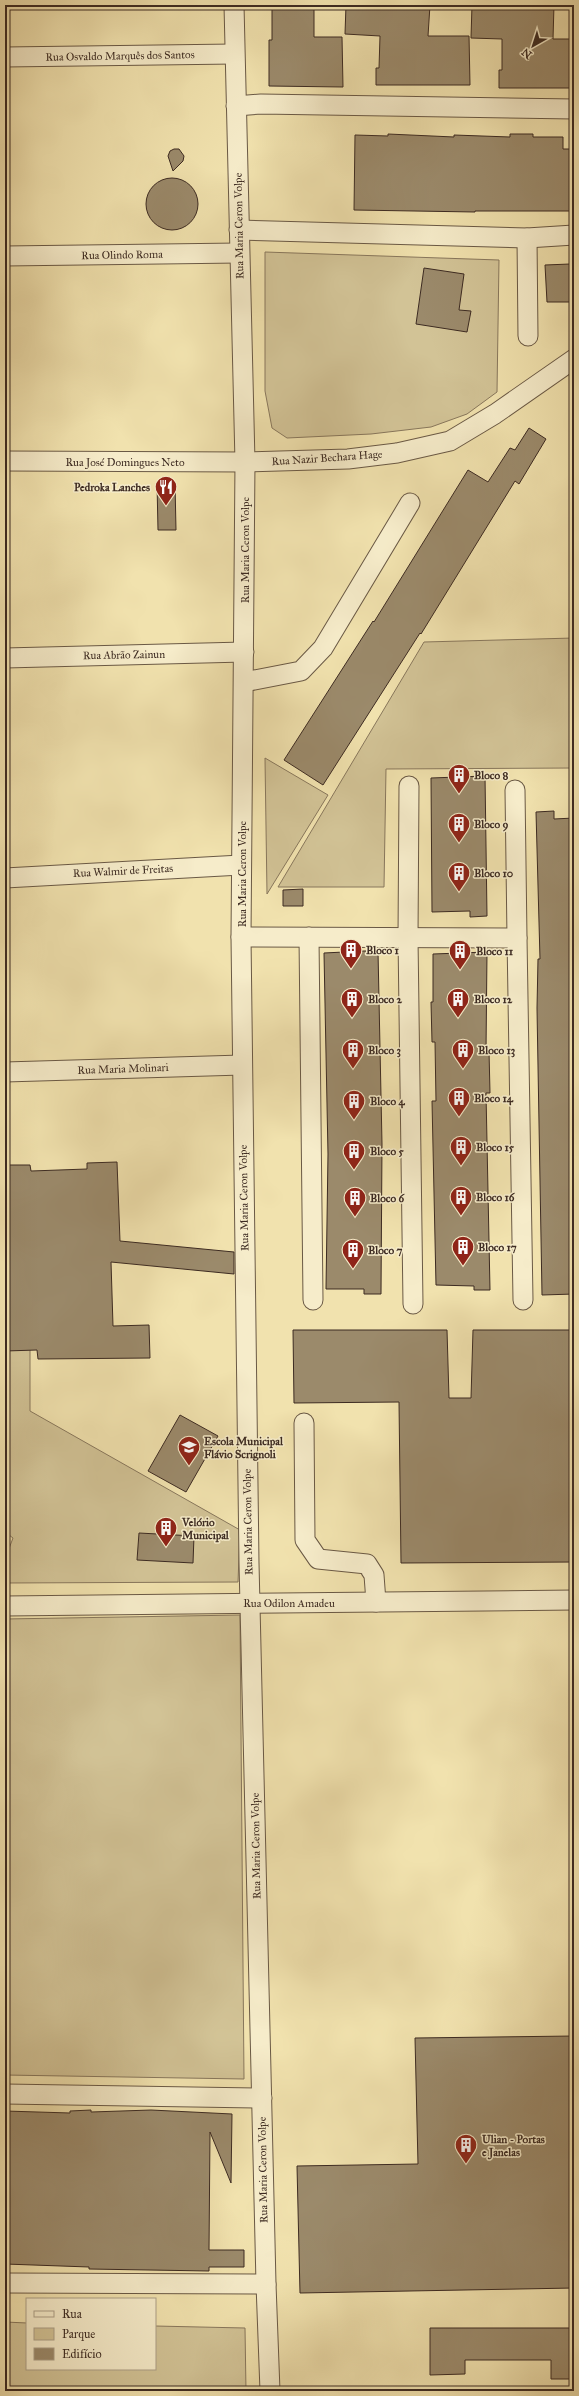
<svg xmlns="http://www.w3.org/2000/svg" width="579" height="2396" font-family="'IM FELL Great Primer',serif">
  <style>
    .green { fill: #d2c396; stroke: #88775c }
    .building { fill: #9b8a6b; stroke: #3d2b22 }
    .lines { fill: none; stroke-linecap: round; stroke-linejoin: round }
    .minor-casing { stroke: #6a5945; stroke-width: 21 }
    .minor { stroke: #f6ecca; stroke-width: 19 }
    .labels { text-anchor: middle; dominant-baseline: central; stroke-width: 3; stroke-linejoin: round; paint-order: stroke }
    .street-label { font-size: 11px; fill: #3d2b22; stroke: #f6ecca }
    .poi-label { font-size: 11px; font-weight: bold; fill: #3d2b22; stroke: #f6ecca; text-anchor: start }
  </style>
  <rect width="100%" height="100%" fill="#f1e2ae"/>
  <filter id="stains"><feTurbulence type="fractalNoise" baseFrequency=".005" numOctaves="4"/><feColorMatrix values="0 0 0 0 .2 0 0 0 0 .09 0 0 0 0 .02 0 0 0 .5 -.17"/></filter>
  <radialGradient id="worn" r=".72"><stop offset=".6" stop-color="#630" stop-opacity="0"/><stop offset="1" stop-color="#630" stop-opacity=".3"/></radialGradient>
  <g class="green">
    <path d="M265,252L499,260L497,392L467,414L431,427L371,434L287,438L272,428L265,391Z"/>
    <path d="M574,638V768L386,769L384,887H278L424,642Z"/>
    <path d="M265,758L328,795L267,894Z"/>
    <path d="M30,1313V1411L240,1530L238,1582L5,1583V1559L13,1538L5,1532V1314Z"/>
    <path d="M240,1615L244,2079L5,2075V1619Z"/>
    <path d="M5,2322L27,2323V2369H155V2326L245,2328L246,2391H5Z"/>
  </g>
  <g class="building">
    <path d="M272,5H314V37H342L343,87L269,86V40H272Z"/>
    <path d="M346,5H430L428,36H469L470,85H376V68H379L380,36L345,34Z"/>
    <path d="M472,5H554L553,39H574V88H499V70H502V39L471,38Z"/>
    <path d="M388,134L454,137V135L510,137V134H533V137H563V149H574V211H475V212L354,210L355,135L388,136Z"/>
    <path d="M174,149H179L184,156L183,161L173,171L168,156L170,151Z"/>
    <circle cx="172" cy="204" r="26"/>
    <path d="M570,264L572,302H547L545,265Z"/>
    <path d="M424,268L464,274L459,310L471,311L467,332L416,324Z"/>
    <path d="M529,428L546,439L519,484L515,481L421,634L420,633L323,785L284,760L373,621L374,622L468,470L488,482L510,448L515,450Z"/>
    <path d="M157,483H175L176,530H158Z"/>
    <path d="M485,776L487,916L470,917V911L432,912L431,778Z"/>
    <path d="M554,811V819L574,818V1294L542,1295L537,1008L538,959H540L536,812Z"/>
    <path d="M303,889V906H283V890Z"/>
    <path d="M364,951H378L382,1144L381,1294H364V1289H326L328,1154L324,953Z"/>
    <path d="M487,952L486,1051H489L490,1093H486L490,1290H474V1286L436,1285L432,1101H436L435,1042H432L431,1002H433V954Z"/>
    <path d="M117,1162L120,1241L234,1252V1274L111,1262L113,1326L149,1325L150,1358L38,1359L37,1350L5,1351V1326H8L5,1165H30L31,1171L87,1169V1163Z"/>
    <path d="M293,1330H447L449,1398H471L473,1330H574V1562L401,1563L399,1402L294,1403Z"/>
    <path d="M180,1415L218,1436L186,1492L148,1471Z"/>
    <path d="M139,1533L194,1536L193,1563L137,1560Z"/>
    <path d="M574,2036V2288L300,2293L297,2166L418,2164L415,2038Z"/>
    <path d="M91,2110V2112L151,2110L232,2114L231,2183L210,2132L209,2250H244V2267H209V2271L89,2269V2267L5,2264V2111L70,2113V2111Z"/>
    <path d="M430,2328H574V2379H551V2360H465V2374L430,2375Z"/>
  </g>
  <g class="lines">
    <g class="minor-casing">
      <g id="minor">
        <path d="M234,5L245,462L241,937L249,1563L266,2284L270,2391"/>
        <path d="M5,57L234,54"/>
        <path d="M236,106L261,104L574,109"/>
        <path d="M239,230L527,238L574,235"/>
        <path d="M527,238L528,336"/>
        <path d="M5,256L239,253"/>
        <path d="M5,461L245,462L348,459L397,453L450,441L495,414L574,359"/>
        <path d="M5,658L244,652"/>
        <path d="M244,682L301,671L323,648L410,503"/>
        <path d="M409,786L408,938L413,1304"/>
        <path d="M515,790L517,938"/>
        <path d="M5,878L241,865"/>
        <path d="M241,937L517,938L523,1300"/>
        <path d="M309,937L313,1300"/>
        <path d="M5,1072L242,1065"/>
        <path d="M304,1423L305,1540L318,1559L367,1564L374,1575L376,1602"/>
        <path d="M5,1606L574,1600"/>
        <path d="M5,2094L262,2098"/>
        <path d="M5,2283L266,2284"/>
      </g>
    </g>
    <use href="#minor" class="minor"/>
  </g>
  <defs>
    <g id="restaurant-pin" transform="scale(1.15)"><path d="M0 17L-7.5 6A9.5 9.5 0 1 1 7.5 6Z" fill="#8f2418" stroke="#f6ecca"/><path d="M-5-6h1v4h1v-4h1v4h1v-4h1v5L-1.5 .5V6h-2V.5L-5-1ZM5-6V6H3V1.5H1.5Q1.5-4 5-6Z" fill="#fff"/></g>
    <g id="building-pin" transform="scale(1.15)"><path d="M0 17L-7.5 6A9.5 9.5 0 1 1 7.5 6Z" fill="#8f2418" stroke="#f6ecca"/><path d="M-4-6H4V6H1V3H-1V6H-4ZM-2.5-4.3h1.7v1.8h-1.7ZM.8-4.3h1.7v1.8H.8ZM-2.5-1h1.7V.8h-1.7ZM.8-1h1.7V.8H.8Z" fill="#fff"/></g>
    <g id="school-pin" transform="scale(1.15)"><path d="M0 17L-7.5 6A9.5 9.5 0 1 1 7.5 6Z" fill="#8f2418" stroke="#f6ecca"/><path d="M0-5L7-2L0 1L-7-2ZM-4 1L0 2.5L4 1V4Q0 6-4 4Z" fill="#fff"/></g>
  </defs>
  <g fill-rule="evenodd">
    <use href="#restaurant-pin" x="166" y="487"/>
    <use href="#building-pin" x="459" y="775"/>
    <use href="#building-pin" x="459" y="824"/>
    <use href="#building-pin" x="459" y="873"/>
    <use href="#building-pin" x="351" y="950"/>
    <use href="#building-pin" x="460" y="951"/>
    <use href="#building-pin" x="352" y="999"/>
    <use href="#building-pin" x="458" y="999"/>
    <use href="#building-pin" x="353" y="1050"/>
    <use href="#building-pin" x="463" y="1050"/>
    <use href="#building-pin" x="459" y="1098"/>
    <use href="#building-pin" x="354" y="1101"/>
    <use href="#building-pin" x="461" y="1147"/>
    <use href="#building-pin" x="354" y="1151"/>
    <use href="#building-pin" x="461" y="1197"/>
    <use href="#building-pin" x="355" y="1198"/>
    <use href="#building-pin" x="463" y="1247"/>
    <use href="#building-pin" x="353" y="1250"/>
    <use href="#school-pin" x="189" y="1447"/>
    <use href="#building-pin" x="166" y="1528"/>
    <use href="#building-pin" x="466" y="2145"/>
  </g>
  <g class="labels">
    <g class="street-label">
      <text transform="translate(120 56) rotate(-1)">Rua Osvaldo Marquês dos Santos</text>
      <text transform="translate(239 226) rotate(-91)">Rua Maria Ceron Volpe</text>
      <text transform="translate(122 255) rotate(-1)">Rua Olindo Roma</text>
      <text transform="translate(327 458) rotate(-4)">Rua Nazir Bechara Hage</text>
      <text x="125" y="462">Rua José Domingues Neto</text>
      <text transform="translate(245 550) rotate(-90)">Rua Maria Ceron Volpe</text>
      <text transform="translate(124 655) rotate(-1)">Rua Abrão Zainun</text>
      <text transform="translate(123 871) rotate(-3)">Rua Walmir de Freitas</text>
      <text transform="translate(242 874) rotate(-90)">Rua Maria Ceron Volpe</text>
      <text transform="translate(123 1069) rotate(-2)">Rua Maria Molinari</text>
      <text transform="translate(244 1198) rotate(-91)">Rua Maria Ceron Volpe</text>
      <text transform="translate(248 1522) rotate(-91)">Rua Maria Ceron Volpe</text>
      <text x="289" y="1603">Rua Odilon Amadeu</text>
      <text transform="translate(256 1846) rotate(-91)">Rua Maria Ceron Volpe</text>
      <text transform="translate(263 2170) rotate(-91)">Rua Maria Ceron Volpe</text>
    </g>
    <g class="poi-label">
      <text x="150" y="487" text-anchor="end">Pedroka Lanches</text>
      <text x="474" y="775">Bloco 8</text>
      <text x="474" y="824">Bloco 9</text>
      <text x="474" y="873">Bloco 10</text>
      <text x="366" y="950">Bloco 1</text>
      <text x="476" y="951">Bloco 11</text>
      <text x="368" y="999">Bloco 2</text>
      <text x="474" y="999">Bloco 12</text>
      <text x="368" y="1050">Bloco 3</text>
      <text x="478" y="1050">Bloco 13</text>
      <text x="474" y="1098">Bloco 14</text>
      <text x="370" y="1101">Bloco 4</text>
      <text x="476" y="1147">Bloco 15</text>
      <text x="370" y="1151">Bloco 5</text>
      <text x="476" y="1197">Bloco 16</text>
      <text x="370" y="1198">Bloco 6</text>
      <text x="478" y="1247">Bloco 17</text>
      <text x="368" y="1250">Bloco 7</text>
      <text x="204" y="1441">Escola Municipal<tspan x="204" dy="13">Flávio Scrignoli</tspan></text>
      <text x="182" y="1522">Velório<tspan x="182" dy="13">Municipal</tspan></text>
      <text x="482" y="2139">Ulian - Portas<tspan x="482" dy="13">e Janelas</tspan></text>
    </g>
  </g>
  <rect width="579" height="2396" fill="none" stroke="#f1e2ae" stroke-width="20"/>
  <rect x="6" y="6" width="567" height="2384" fill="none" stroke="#3d2b22" stroke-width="2"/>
  <rect x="10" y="10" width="559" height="2376" fill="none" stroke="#3d2b22"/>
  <rect x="26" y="2298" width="130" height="72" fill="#f6ecca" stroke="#ac9f87"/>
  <rect x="34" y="2311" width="20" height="6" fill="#f6ecca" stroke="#ac9f87"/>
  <text x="62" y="2318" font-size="12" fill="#3d2b22">Rua</text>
  <rect x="34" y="2328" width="20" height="12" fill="#d2c396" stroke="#ac9f87"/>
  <text x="62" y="2338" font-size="12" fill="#3d2b22">Parque</text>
  <rect x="34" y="2348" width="20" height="12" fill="#9b8a6b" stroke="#ac9f87"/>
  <text x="62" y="2358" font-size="12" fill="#3d2b22">Edifício</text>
  <g transform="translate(533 46) rotate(219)" stroke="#f6ecca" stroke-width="3" paint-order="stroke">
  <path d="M0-3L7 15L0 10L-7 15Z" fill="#3d2b22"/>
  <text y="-6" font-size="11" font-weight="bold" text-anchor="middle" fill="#3d2b22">N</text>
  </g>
  <rect width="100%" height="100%" filter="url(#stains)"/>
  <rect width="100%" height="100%" fill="url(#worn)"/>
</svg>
